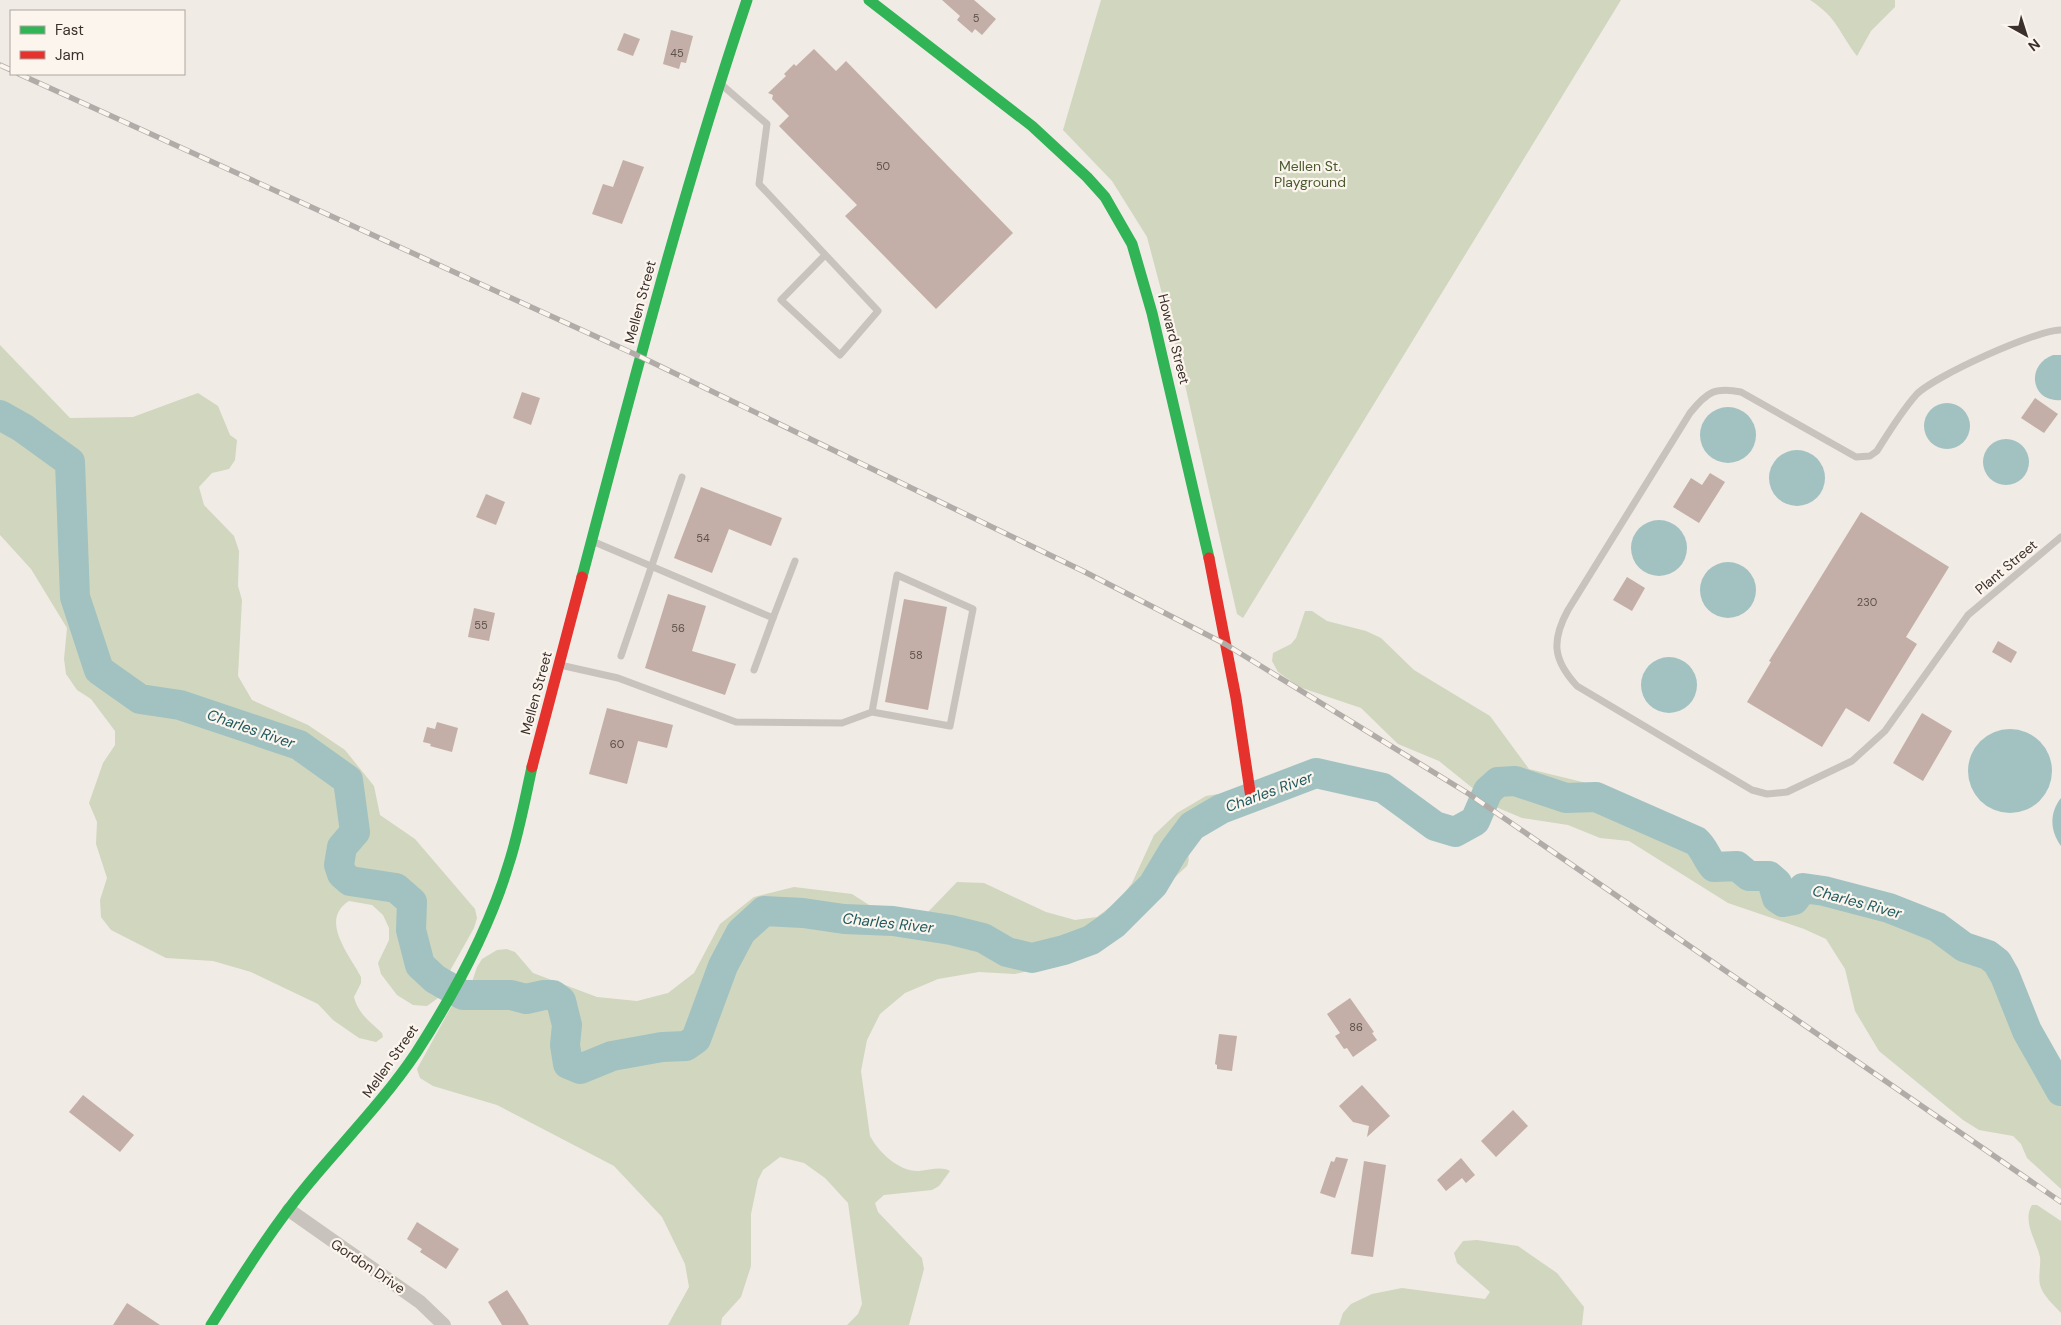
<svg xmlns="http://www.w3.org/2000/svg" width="2061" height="1325" font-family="'DM Sans',sans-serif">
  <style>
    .green { fill: #d1d6bf }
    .water { fill: #a1c2c1 }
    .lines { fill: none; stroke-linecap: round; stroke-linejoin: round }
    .river { stroke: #a1c2c1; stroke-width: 30 }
    .building { fill: #c3afa7 }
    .lane { stroke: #c9c3be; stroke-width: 7 }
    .street { stroke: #c9c3be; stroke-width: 14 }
    .fast { stroke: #30b455; stroke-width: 11 }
    .jam { stroke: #e5322d; stroke-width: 11 }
    .rail-casing { stroke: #b1aca8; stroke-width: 5.5 }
    .rail { stroke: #fbf5ee; stroke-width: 4; stroke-dasharray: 11; stroke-linecap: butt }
    .labels { text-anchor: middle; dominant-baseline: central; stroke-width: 4.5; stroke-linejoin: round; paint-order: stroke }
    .number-label { font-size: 11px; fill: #5d504a }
    .park-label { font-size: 14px; fill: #4a5a2e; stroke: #fbf5ee }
    .street-label { font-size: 14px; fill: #3b302b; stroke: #fbf5ee }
    .water-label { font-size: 15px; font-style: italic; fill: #1f5a5e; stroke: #fbf5ee }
  </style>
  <rect width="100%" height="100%" fill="#f0ebe5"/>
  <g class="green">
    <path d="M1101,0H1621L1243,618L1237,614L1178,354L1147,237L1112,181L1063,130Z"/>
    <path d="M1810,0H1895V7L1871,31L1857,56C1839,33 1838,18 1810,0Z"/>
    <path d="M0,345L70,418L133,417L198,393L218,406L230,435L237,440L235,460L229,469L212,473L199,487L204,505L234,536L239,551L238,586L242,600L238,676L252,700L308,725L345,750L374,786L380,815L415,839L475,909L477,918L474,928L447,976L446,989L438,998L427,1006L413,1005L397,995L381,974L378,963L389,940V928L383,915L372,905L349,901C319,920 349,954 361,977V983L354,997C358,1013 369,1021 382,1033L383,1037L376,1042L359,1038L333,1020L318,1004L251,972L213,961L166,958L111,930L101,917L100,900L107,878L96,844L97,822L89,803L103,763L115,745V731L91,699L77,690L66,674L64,659L67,628L31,569L0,535Z"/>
    <path d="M1305,611H1312L1327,621L1366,631L1381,638L1414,670L1490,716L1529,769L1603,787L1733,873L1865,906L1972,948L1994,966L2036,1044L2061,1069V1189L2027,1158L2021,1144L2013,1136L1979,1130L1963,1120L1879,1051L1855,1011L1845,969L1826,939L1804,929L1728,903L1629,841L1600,838L1568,825L1522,818L1496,807L1439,761L1398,744L1361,708L1299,687L1278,672L1272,661L1273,653L1291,644L1296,638Z"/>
    <path d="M1225,793L1232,796L1234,801C1227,821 1199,825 1189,844C1186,852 1191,858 1187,866L1101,946L1057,965L1015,974L979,972L938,979L905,993L880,1014L867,1040L861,1071L870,1136C879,1153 900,1172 919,1171C930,1170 941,1166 950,1171L939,1186L932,1190L884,1195L875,1203L878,1212L922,1258L924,1269L909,1325H847L858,1314L862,1304L848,1203L825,1178L804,1163L780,1157L763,1170L758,1180L751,1214V1266L741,1297L722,1318L721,1325H668L689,1287L685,1264L662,1217L614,1166L497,1105L433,1086L420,1078L417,1069L455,1000L465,994L471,985L477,967L482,959L497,950L507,949L515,952L533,973L597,997L637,1001L668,993L694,973L720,924L754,897L794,887L852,894L880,912L908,916L928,912L957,882L984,883L1046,912L1075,920L1097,917L1119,900L1132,883L1154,835L1177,813L1206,796Z"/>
    <path d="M2032,1205H2037L2061,1221V1313C2054,1305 2043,1296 2040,1285C2038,1276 2041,1266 2040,1257C2036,1240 2022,1221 2032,1205Z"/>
    <path d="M1477,1240L1518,1246L1557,1273L1584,1307L1582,1325H1339L1343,1313L1351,1304L1372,1294L1402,1288L1485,1299L1490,1292L1457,1263L1454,1253L1463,1241Z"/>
  </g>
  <g class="water">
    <path d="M2053,355H2061V400C2031,403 2025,365 2053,355Z"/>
    <circle cx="1947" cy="426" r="23"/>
    <circle cx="1728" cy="435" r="28"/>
    <circle cx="2006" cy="462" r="23"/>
    <circle cx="1797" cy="478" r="28"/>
    <circle cx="1659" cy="548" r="28"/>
    <circle cx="1728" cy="590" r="28"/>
    <circle cx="1669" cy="685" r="28"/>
    <circle cx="2010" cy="771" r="42"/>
    <path d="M2061,798V846C2050,831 2049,813 2061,798Z"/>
  </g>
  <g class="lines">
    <path class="river" d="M0,415L23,428L70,462L75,597L99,670L140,699L180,705L299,745L348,780L355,832L342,847L339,865L342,874L350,881L396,888L412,902L411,930L420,965L435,979L463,995H511L526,999L544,995H553L561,1001L567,1025L565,1045L568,1064L580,1069L612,1056L662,1047L686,1046L696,1039L723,966L741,932L764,911L803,913L844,919L893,921L951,930L983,938L1007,952L1032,958L1064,950L1091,940L1114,924L1153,885L1174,850L1192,826L1221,809L1316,773L1383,788L1435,826L1455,832L1475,821L1488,791L1498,782L1515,781L1566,798L1596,797L1696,841C1705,849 1706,858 1714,867L1737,866L1749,876H1769L1777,883L1774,888L1777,898L1783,902L1794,900L1803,888L1824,891L1889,908L1937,927L1964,947L1988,955L1997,962L2005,976L2027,1031L2061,1091"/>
  </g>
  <g class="building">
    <path d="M942,0H974L996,19L982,35L975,29L972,33L957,20L960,16Z"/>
    <path d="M671,30L693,36L686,63L681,62L679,69L663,64Z"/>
    <path d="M624,33L640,39L633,56L617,50Z"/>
    <path d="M814,49L836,71L846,61L1013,233L936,309L845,216L857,205L779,126L789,116L772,99L773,95L768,93L786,76L784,74L794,64L796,66Z"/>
    <path d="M623,160L644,167L622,224L592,214L603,184L613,187Z"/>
    <path d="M522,392L540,398L531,425L513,418Z"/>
    <path d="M2035,398L2058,414L2044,433L2021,418Z"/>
    <path d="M1710,473L1725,482L1699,523L1673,507L1691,478L1702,485Z"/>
    <path d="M701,487L782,518L771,546L729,529L712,573L674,558Z"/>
    <path d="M486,494L505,502L496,525L476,517Z"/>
    <path d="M1861,512L1949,567L1906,637L1917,644L1869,722L1846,708L1822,747L1747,702L1771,662L1769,661Z"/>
    <path d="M1627,577L1645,588L1632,611L1613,600Z"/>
    <path d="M668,594L706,606L692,651L736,664L725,695L645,668Z"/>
    <path d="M904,599L947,607L928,710L885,702Z"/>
    <path d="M474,608L495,613L489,641L468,637Z"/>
    <path d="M1998,641L2017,652L2011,663L1992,652Z"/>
    <path d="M607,708L673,725L667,748L638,741L627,784L589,774Z"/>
    <path d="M1922,713L1952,731L1923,781L1893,763Z"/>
    <path d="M437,722L458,728L452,752L430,746L431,744L423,742L427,727L435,729Z"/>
    <path d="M1350,998L1374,1032L1372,1033L1377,1040L1353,1057L1347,1048L1344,1049L1335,1036L1340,1033L1327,1014Z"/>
    <path d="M1219,1034L1237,1036L1232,1071L1217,1069V1065L1215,1064Z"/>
    <path d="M1362,1085L1390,1116L1367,1137L1369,1126L1353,1122L1339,1106Z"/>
    <path d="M83,1095L134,1135L120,1152L69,1112Z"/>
    <path d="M1513,1110L1528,1126L1496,1157L1481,1141Z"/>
    <path d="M1336,1157L1348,1159L1335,1198L1320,1193L1331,1161L1334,1162Z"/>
    <path d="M1461,1158L1475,1175L1466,1183L1462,1178L1446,1191L1437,1180Z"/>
    <path d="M1364,1161L1386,1165L1373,1257L1351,1254Z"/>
    <path d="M417,1222L459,1249L446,1269L420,1252L422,1249L407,1239Z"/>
    <path d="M507,1290L524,1316L529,1325H502L488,1302Z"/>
    <path d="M127,1303L160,1325H113Z"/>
  </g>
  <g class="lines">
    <g class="lane">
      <path d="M722,85L767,124L759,184L878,311L840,355L781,300L825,255"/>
      <path d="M2061,330C2038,329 1932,377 1916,395C1901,412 1889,432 1877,451L1870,456L1856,457L1741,392C1714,387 1707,392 1690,413L1568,610C1551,641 1553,660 1577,686L1752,790L1767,794L1787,792L1852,761L1885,731L1968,615L2061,537"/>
      <path d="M592,541L773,618L754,670"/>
      <path d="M773,618L795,561"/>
      <path d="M621,656L682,477"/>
      <path d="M560,665L618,678L736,722L842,723L872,712L897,575L973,609L950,726L872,712"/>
    </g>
    <path class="street" d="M289,1210L420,1302L444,1325"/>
    <g class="fast">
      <path d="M869,0L1032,126L1087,177L1105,197L1132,244L1152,313L1209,558"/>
      <path d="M582,577C633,384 683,190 747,0"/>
      <path d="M211,1325C242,1276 273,1226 310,1182C346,1139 385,1099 416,1053C454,994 489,930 509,863C519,832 525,799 532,767"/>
    </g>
    <g class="jam">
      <path d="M1209,558L1236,698L1251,798"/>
      <path d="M532,767L582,577"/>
    </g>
    <g class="rail-casing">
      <g id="rail">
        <path d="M0,65L11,70"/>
        <path d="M19,74L641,357L1085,572L1225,644L1469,794L2061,1202"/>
      </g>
    </g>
    <use href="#rail" class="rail"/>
  </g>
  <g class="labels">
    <g class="number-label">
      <text x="976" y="18">5</text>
      <text x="677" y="53">45</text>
      <text x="883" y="166">50</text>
      <text x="703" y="538">54</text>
      <text x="1867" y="602">230</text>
      <text x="481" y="625">55</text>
      <text x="678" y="628">56</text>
      <text x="916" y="655">58</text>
      <text x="617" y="744">60</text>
      <text x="1356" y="1027">86</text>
    </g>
    <g class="park-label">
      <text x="1310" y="166">Mellen St.<tspan x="1310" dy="16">Playground</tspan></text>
    </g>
    <g class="street-label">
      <text transform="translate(640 302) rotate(-75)">Mellen Street</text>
      <text transform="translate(1174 339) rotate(76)">Howard Street</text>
      <text transform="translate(2006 567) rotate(-40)">Plant Street</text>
      <text transform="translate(536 693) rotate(-75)">Mellen Street</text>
      <text transform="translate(390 1061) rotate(-55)">Mellen Street</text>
      <text transform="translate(368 1266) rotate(34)">Gordon Drive</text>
    </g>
    <g class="water-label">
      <text transform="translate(251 729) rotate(19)">Charles River</text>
      <text transform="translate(1269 792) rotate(-20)">Charles River</text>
      <text transform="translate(1857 902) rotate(15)">Charles River</text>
      <text transform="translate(888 923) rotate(6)">Charles River</text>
    </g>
  </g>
  <rect x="10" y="10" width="175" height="65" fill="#fbf5ee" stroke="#aea6a0"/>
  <rect x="20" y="26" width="25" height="8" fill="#30b455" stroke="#aea6a0"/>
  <text x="55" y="35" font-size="15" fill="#3b302b">Fast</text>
  <rect x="20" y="51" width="25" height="8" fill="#e5322d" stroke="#aea6a0"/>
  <text x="55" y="60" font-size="15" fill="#3b302b">Jam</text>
  <g transform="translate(2026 35) rotate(141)" stroke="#fbf5ee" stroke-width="4" paint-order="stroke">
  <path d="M0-4L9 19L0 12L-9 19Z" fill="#3b302b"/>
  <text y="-8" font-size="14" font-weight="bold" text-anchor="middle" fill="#3b302b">N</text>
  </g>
</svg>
